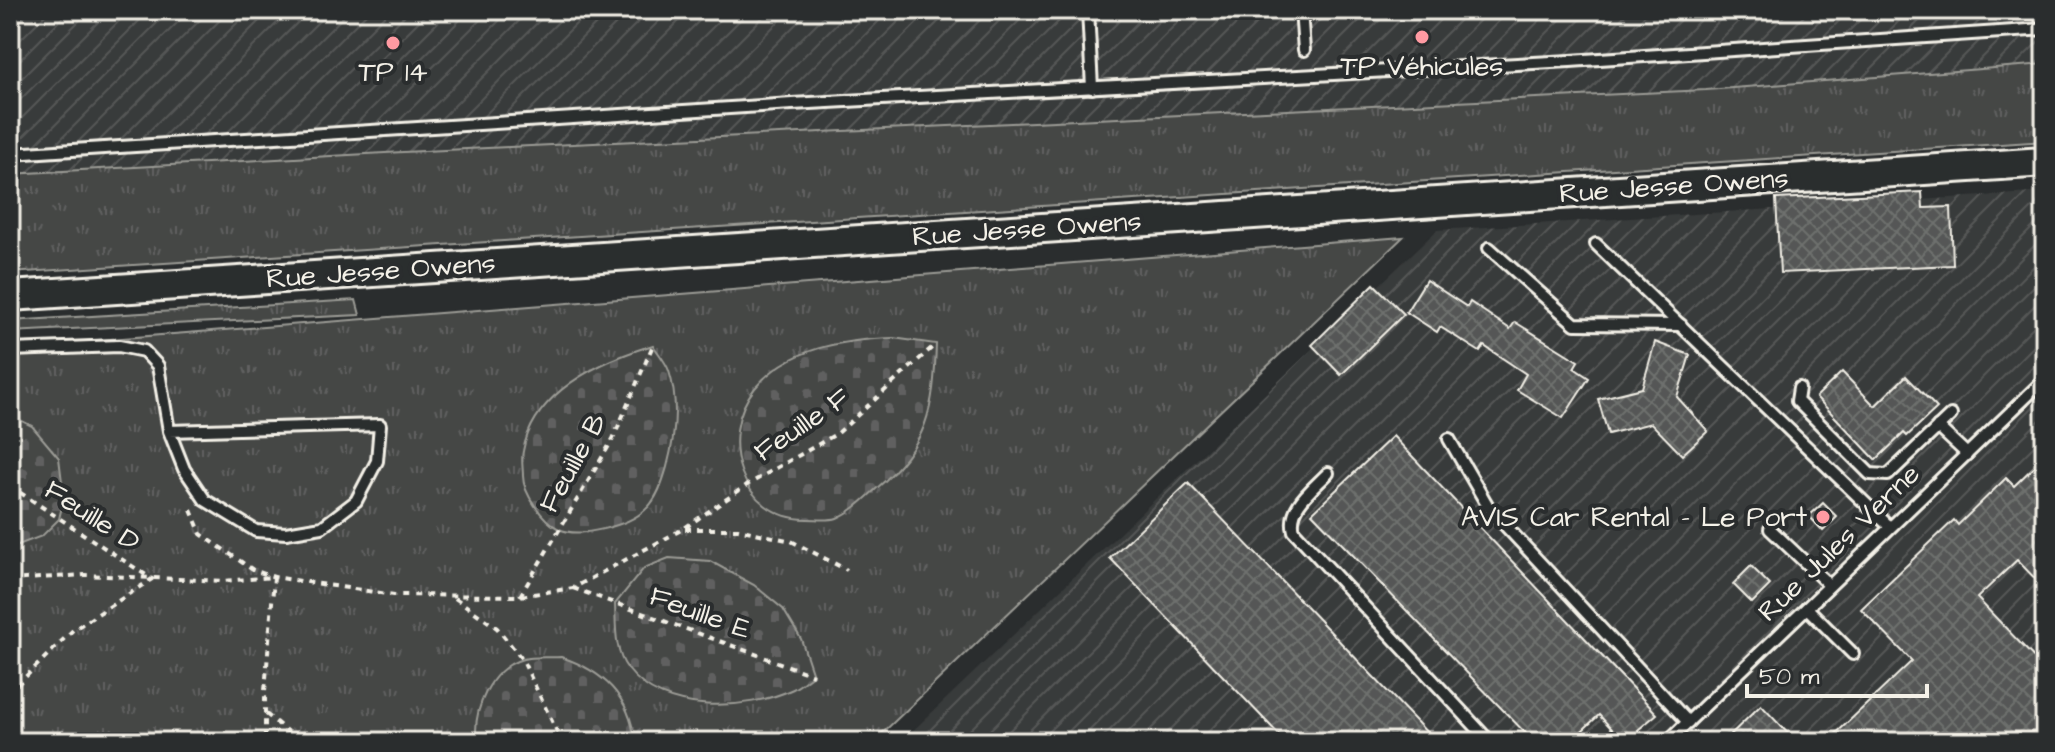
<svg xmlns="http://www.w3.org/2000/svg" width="2055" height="752" font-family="'Architects Daughter',sans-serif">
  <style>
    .industrial { fill: url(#industrial-furrows) }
    .grass { fill: url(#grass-tufts); stroke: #9c9c96; stroke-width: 2 }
    .cemetery { fill: url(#cemetery-stones); stroke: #9c9c96; stroke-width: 2 }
    .building { fill: url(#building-cross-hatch); stroke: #f4f1e8; stroke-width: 2 }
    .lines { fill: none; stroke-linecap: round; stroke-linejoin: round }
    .service-casing { stroke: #f4f1e8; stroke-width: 16 }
    .secondary-casing { stroke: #f4f1e8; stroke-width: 34 }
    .path { stroke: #f4f1e8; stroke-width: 4; stroke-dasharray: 6 6; stroke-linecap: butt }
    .service { stroke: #2a2d2e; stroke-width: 10 }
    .secondary { stroke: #2a2d2e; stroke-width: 28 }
    .poi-dot { fill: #ff9aa2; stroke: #2a2d2e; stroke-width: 3 }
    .labels { text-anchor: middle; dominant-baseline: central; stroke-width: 8; stroke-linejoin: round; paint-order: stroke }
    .poi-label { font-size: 28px; fill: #f4f1e8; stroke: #2a2d2e }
    .street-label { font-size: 28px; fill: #f4f1e8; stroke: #2a2d2e }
  </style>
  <defs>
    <pattern id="industrial-furrows" width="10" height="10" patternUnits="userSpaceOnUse" patternTransform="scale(2)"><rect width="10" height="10" fill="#373a3a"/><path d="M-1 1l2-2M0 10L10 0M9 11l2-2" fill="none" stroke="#555756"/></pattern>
    <pattern id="grass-tufts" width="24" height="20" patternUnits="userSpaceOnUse" patternTransform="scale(2)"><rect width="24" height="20" fill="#444645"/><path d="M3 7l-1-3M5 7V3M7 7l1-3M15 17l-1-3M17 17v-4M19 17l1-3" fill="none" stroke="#606160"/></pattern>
    <pattern id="cemetery-stones" width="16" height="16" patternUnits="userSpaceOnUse" patternTransform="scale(2)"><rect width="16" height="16" fill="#444645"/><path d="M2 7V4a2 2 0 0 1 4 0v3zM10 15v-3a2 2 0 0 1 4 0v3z" fill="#606160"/></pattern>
    <pattern id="building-cross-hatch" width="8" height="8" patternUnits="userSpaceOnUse" patternTransform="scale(2)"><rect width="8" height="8" fill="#555756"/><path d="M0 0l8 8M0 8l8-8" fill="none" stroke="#6e706e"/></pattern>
  </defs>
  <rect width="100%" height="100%" fill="#2a2d2e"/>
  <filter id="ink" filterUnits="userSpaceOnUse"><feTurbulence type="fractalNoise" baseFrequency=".0125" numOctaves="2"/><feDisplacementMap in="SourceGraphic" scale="16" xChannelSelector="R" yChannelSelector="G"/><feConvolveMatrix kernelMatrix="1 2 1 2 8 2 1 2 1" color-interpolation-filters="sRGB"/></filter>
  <g filter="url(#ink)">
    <g class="industrial">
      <path d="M10,10H2045V141L10,273Z"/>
      <path d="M2045,192V742H901L1437,230Z"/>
    </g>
    <g class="grass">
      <path d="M2045,64V141L10,273V174L403,152L1706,90Z"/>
      <path d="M1403,237L873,742H10V347Z"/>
      <path d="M356,300L360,315L10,332V321Z"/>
    </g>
    <g class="cemetery">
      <path d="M893,338L936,344C934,410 928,444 876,489C865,499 852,512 837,518C829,521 816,519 807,519C740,519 716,436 755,388C789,347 844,340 893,338Z"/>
      <path d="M653,345C658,353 666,362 669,371C679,402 675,437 667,467C663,481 657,500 645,510C629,525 580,539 559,529C543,521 523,493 523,476C523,468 521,459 523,451C534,391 601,361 653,345Z"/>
      <path d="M10,415L32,426L59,458L64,498L59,519L42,536L10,548Z"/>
      <path d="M669,558L710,561L754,585L783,609L801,639L813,675C807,679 800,686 793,689C747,711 662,715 628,669C614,652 616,624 615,604L644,568Z"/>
      <path d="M561,657C603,671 630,696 635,742H477C472,711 490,668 523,659C535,656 549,658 561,657Z"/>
    </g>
    <g class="building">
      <path d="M1922,192L1923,208L1951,207L1953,265L1780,273L1776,199Z"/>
      <path d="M1426,280L1467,307L1470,302L1510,329L1515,322L1578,361L1574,368L1589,378L1563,418L1517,390L1526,374L1484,346L1480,352L1440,327L1437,332L1406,312Z"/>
      <path d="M1374,284L1404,314L1341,375L1312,345Z"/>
      <path d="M1655,342L1690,355L1677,397L1708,431L1682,455L1651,423L1608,434L1598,399L1642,388Z"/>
      <path d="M1842,372L1875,406L1906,376L1937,408L1907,436L1904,433L1876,460L1816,397Z"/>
      <path d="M1393,436L1657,714L1638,730L1640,733L1630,742H1624L1599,715L1570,742H1534L1312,513Z"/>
      <path d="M2045,456V589L2017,560L1977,598L2045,669V734L2036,742H1827L1912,661L1861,609L1954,520L1958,525L2006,478L2014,486Z"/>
      <path d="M1188,483L1436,742H1286L1110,558Z"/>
      <path d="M1823,503L1837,517L1823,531L1809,516Z"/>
      <path d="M1751,566L1770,585L1752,603L1733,584Z"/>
      <path d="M1761,705L1796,742H1723Z"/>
    </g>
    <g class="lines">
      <g class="service-casing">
        <g id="service">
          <path d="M1088,10L1092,88"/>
          <path d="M1301,10L1304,50"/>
          <path d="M10,154L792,104L1570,61L2045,29"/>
          <path d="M1596,244L1890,527"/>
          <path d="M1489,248L1575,324L1681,325"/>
          <path d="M10,350L119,346L144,351L158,366L169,431L184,469L205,500L256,531L286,533L322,527L356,501L377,461L380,425L169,431"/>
          <path d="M1799,388L1797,401L1870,474L1888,475L1951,415"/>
          <path d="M1938,427L1967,454"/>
          <path d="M1449,439L1489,508L1688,722"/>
          <path d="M1328,473C1313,489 1287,507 1294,531L1490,742"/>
          <path d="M1770,529L1829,585"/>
          <path d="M1807,608L1853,654"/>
          <path d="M1667,742L2045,379"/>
        </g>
      </g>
      <g class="secondary-casing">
        <path id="secondary" d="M10,296L2045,162"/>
      </g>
      <g class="path">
        <path d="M10,486L152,579L73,630L10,692"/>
        <path d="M191,510L201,534L253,570L274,577L394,595L520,596L573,588L683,529L747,485L838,433L936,344"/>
        <path d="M685,529H738L791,541L847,570"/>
        <path d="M10,580L85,575L223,581L274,577L265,691V742"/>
        <path d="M573,588L813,675"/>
        <path d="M520,596L613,439L653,345"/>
        <path d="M455,598L497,628L522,659L562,742"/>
        <path d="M266,714L300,742"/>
      </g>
      <use href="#service" class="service"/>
      <use href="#secondary" class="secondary"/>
    </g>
  </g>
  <g class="poi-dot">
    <circle cx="1422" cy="37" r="8"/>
    <circle cx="393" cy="43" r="8"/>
    <circle cx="1823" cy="517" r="8"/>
  </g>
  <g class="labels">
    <g class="poi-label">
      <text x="1422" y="66">TP Véhicules</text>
      <text x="393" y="72">TP 14</text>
      <text x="1807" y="517" text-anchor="end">AVIS Car Rental - Le Port</text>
    </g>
    <g class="street-label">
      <text transform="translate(1674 186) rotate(-4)">Rue Jesse Owens</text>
      <text transform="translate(1027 229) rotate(-4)">Rue Jesse Owens</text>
      <text transform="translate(381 271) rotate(-4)">Rue Jesse Owens</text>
      <text transform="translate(802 425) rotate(-34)">Feuille F</text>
      <text transform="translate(573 463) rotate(-61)">Feuille B</text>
      <text transform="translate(92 516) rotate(33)">Feuille D</text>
      <text transform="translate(1839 543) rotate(-44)">Rue Jules Verne</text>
      <text transform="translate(700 613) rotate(20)">Feuille E</text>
    </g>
  </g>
  <rect width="2055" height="752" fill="none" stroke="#2a2d2e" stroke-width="40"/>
  <rect x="20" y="20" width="2015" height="712" fill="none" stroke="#f4f1e8" stroke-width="3" filter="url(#ink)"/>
  <path d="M1747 684v12h180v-12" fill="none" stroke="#f4f1e8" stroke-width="4"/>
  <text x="1759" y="684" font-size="24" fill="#f4f1e8" stroke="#2a2d2e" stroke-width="6" paint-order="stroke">50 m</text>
</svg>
